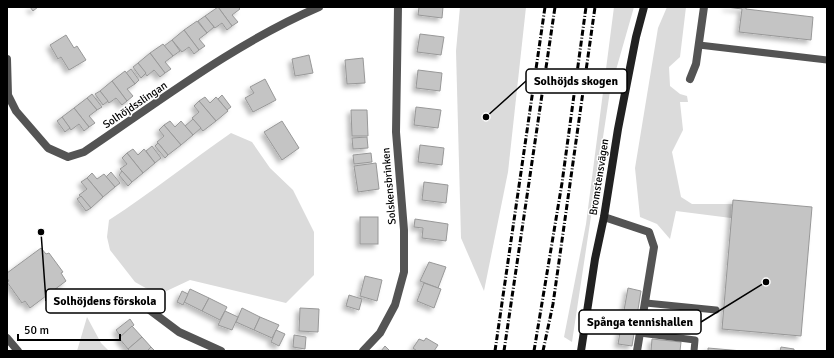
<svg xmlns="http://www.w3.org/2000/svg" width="834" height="358" font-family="Signika,sans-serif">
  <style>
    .green { fill: #dbdbdb }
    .building { fill: #c4c4c4; stroke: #989898; filter: url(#shadow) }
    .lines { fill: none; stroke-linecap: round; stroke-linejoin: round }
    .lane { stroke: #545454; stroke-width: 7 }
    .street { stroke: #545454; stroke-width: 8 }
    .secondary { stroke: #212121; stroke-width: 8 }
    .rail { stroke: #000; stroke-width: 3; stroke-dasharray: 6 2 1 2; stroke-linecap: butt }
    .labels { text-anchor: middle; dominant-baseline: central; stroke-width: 3; stroke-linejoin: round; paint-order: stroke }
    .street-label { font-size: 11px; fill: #000; stroke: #fff }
    .leader { fill: none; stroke: #000; stroke-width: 1.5 }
    .callout-dot { fill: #000; stroke: #fff; stroke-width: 1.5 }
    .callout { fill: #fff; stroke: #000; stroke-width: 1.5 }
    .callout-label { font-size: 12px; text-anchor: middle; font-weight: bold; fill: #000 }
  </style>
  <defs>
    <filter id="shadow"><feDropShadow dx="-3.5" dy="3.5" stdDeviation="2" flood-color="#0004"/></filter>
  </defs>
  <rect width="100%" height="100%" fill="#fff"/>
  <g class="green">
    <path d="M460,7H526L508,172L484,291L461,238L456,51Z"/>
    <path d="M614,7H634L610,91L572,342L564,337L586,224Z"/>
    <path d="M667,7H686L680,57L669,67L670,86L680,94L687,96L688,102H680L683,130L672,152L681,197L692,204H733L731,218L676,211L670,239L657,224L640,217L635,168L658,28Z"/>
    <path d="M231,133L252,142L270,168L293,190L314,232V275L286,303L190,280L158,295L135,282L110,250L107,237L109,220C151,193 189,162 231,133Z"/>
    <path d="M87,317L101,343L109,351H77Z"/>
  </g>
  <g class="building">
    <path d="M30,7H38L33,11Z"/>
    <path d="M218,7H238L240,9L232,15L238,22L232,26Z"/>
    <path d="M218,7L232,26L227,30L222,23L215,28L205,16Z"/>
    <path d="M419,7H443L442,18L418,15Z"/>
    <path d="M726,7H746V9L813,17L811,40L739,32L742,9Z"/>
    <path d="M205,16L214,27L207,33L198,21Z"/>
    <path d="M197,21L207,33L199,39L205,46L199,50L184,30Z"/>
    <path d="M184,30L199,50L194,54L189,47L182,52L172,40Z"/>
    <path d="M420,34L444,37L441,55L417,52Z"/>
    <path d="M66,35L74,48L77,46L86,60L69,70L61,57L58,59L50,45Z"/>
    <path d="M172,40L180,51L173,56L164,46Z"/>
    <path d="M163,44L173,56L165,62L171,69L165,73L150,53Z"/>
    <path d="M150,53L165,73L160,77L154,70L147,76L138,63Z"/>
    <path d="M309,55L313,73L295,76L292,59Z"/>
    <path d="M363,58L365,83L347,84L345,60Z"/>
    <path d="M138,63L146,73L141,78L133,67Z"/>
    <path d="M131,69L139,80L135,84L126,73Z"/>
    <path d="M418,70L442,73L440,91L416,88Z"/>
    <path d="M125,71L135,84L127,89L133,96L127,101L112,81Z"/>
    <path d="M265,79L276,100L253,112L245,98L254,93L250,87Z"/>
    <path d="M112,81L127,101L122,105L116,98L109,103L100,91Z"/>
    <path d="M100,91L108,101L103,105L95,94Z"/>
    <path d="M92,94L102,107L97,110L87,98Z"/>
    <path d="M222,95L231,107L227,110L218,99Z"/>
    <path d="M205,97L210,103L216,97L228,111L216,121L199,101Z"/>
    <path d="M87,98L97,110L89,116L95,123L89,127L74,108Z"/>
    <path d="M199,101L216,121L203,131L192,118L199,112L194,106Z"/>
    <path d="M416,107L441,110L438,128L414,125Z"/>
    <path d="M74,108L89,127L84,131L79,124L71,130L62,117Z"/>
    <path d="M351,110H367L368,136H352Z"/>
    <path d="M62,117L70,128L65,132L57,121Z"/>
    <path d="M193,119L201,128L193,135L185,126Z"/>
    <path d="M170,121L175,127L181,121L193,135L181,145L164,125Z"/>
    <path d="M282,121L299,148L282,160L264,132Z"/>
    <path d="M164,125L181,145L168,155L157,142L164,136L159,130Z"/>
    <path d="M367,137L368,148L353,149L352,138Z"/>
    <path d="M158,143L168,155L165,158L155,146Z"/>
    <path d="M420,145L444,148L442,165L418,162Z"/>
    <path d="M152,146L161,158L155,163L146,151Z"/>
    <path d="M133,149L138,155L144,149L155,163L143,173L127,153Z"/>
    <path d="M127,153L143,173L132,182L120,169L127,164L122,158Z"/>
    <path d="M371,153L372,162L354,164L353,155Z"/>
    <path d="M376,163L379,189L358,192L354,166Z"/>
    <path d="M122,171L132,182L128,186L119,175Z"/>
    <path d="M111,172L120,183L115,187L106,177Z"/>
    <path d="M92,173L97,179L104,174L115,187L103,197L87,178Z"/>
    <path d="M87,178L103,197L91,208L79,195L87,189L81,182Z"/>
    <path d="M424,182L448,185L446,203L422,200Z"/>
    <path d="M81,196L91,208L86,211L77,199Z"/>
    <path d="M733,200L812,207L801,336L722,329Z"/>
    <rect x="360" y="217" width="18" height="27"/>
    <path d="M415,219L448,224L446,241L422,238L423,228L414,227Z"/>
    <path d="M41,248L46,254L49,253L63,272L61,273L66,281L30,308L25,301L22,303L7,282L9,281L7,278V273Z"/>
    <path d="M429,262L446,267L438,288L420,281Z"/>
    <path d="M365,276L382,280L377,301L360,296Z"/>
    <path d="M424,283L441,289L434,308L417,301Z"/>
    <path d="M628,288L641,291L632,346L618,344Z"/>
    <path d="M190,289L209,298L202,311L184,302Z"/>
    <path d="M182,291L188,294L183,305L177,302Z"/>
    <path d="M349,295L362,299L359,310L346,306Z"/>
    <path d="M209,298L227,307L220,320L202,311Z"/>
    <path d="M242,308L260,317L254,330L236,322Z"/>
    <path d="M300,308L319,309L318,332L299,331Z"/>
    <path d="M225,311L238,317L232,330L218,325Z"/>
    <path d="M260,317L279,325L272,338L254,330Z"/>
    <path d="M130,319L134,325L121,337L116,330Z"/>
    <path d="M132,326L142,337L128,349L119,338Z"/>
    <path d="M276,330L285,334L279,346L271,342Z"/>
    <path d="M294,335L306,337L305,349L293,347Z"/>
    <path d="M142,337L151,347L147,351H130L128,349Z"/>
    <path d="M426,338L438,345L434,351H417L413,348L419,339L424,341Z"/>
    <path d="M652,339L681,342L680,351H651Z"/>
    <path d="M385,346L390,351H381Z"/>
    <path d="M151,347L155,351H147Z"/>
    <path d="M781,347L794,349V351H780Z"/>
    <path d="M708,348L742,351H708Z"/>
  </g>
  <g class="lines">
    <g class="lane">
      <path d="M699,45L827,60"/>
      <path d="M646,303L716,310"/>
      <path d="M640,333L695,340L694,351"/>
    </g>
    <g class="street">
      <path d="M7,59L8,95L16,111L48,148L68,157L84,152C160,101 235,43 319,7"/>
      <path d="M690,79L696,64L704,7"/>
      <path d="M604,217L649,232L654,247L637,351"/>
      <path d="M143,305L179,332L221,351"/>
      <path d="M7,338L18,351"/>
      <path d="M363,351L380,333L395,305L404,272V230L396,132L398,7"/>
    </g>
    <path class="secondary" d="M581,351L595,259L604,217L618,129L636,37L644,7"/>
    <g class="rail">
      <path d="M495,351L545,7"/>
      <path d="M504,351L555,7"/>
      <path d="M534,351L562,183L586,7"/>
      <path d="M543,351L553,304L595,7"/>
    </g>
  </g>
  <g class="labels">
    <g class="street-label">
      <text transform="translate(135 105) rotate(-34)">Solhöjdsslingan</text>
      <text transform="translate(599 177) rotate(-81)">Bromstensvägen</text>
      <text transform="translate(389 186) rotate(-95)">Solskensbrinken</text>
    </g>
  </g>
  <path class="leader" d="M486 117L526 81M41 232L46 301M766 282L701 322"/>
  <g class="callout-dot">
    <circle cx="486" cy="117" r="4"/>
    <circle cx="41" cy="232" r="4"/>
    <circle cx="766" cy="282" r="4"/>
  </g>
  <g class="callout">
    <rect x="526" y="69" width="101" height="24" rx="4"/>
    <rect x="46" y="289" width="119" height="24" rx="4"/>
    <rect x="579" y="310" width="122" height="24" rx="4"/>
  </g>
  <g class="callout-label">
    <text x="576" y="85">Solhöjds skogen</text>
    <text x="105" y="305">Solhöjdens förskola</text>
    <text x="640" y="326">Spånga tennishallen</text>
  </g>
  <rect width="834" height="358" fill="none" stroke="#000000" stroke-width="16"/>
  <path d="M18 334v6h102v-6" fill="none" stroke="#000000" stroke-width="2"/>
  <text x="24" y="334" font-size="12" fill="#000000" stroke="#ffffff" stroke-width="3" paint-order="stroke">50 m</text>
</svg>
